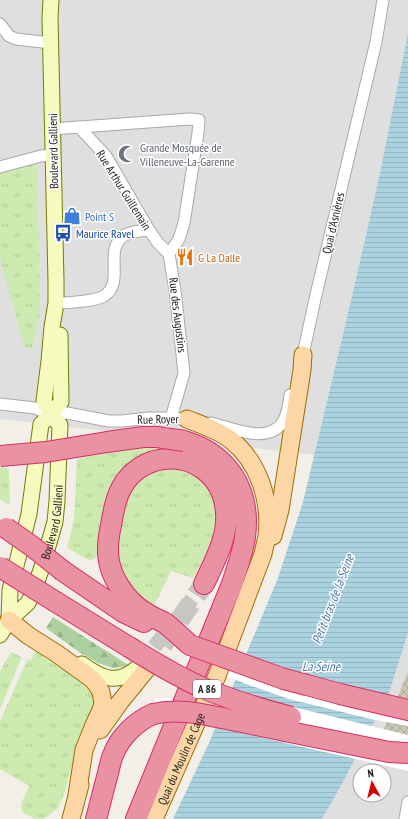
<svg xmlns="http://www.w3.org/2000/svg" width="408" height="819" font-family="'PT Sans Narrow',sans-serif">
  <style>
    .residential { fill: #e0dfdf; fill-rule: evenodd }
    .construction { fill: url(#construction-cross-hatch) }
    .grass { fill: url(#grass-tufts) }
    .forest { fill: url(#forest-firs) }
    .water { fill: url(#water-rules) }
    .pier { fill: #fff }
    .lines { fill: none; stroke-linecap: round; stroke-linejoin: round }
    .secondary-tunnel { stroke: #c8c6c1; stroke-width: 15; stroke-dasharray: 15 8; stroke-linecap: butt }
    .highway-tunnel { stroke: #c8c6c1; stroke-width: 20; stroke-dasharray: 20 10; stroke-linecap: butt }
    .street-casing { stroke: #a9a9a9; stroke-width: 13 }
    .secondary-casing { stroke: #707d05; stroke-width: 17 }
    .primary-casing { stroke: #a06b00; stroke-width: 19 }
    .highway-casing { stroke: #dc2a67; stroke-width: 22 }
    .street { stroke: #fff; stroke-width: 11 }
    .secondary { stroke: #f7fabf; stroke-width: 15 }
    .primary { stroke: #fcd6a4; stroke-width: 17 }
    .highway { stroke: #e892a2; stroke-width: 20 }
    .highway-bridge-casing { stroke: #dc2a67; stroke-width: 22; stroke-linecap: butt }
    .highway-bridge { stroke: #e892a2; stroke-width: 20 }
    .labels { text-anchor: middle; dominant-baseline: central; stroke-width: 3; stroke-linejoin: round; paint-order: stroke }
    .shield { fill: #fff; stroke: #646464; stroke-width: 1 }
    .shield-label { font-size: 11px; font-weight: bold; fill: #222 }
    .worship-label { font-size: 12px; fill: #5b616d; stroke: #fff; text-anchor: start }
    .street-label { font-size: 12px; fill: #222; stroke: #fff }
    .shop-label { font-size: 12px; fill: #366cbe; stroke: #fff; text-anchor: start }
    .transit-label { font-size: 12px; fill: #164399; stroke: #fff; text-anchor: start }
    .food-label { font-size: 12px; fill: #c56008; stroke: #fff; text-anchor: start }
    .water-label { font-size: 13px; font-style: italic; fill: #4a7aab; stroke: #fff }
  </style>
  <defs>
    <pattern id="construction-cross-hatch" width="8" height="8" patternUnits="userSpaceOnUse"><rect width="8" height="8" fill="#c7c7b4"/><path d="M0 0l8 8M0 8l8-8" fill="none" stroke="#abab9a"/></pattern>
    <pattern id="grass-tufts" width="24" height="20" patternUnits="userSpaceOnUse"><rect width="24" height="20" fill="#cdebb0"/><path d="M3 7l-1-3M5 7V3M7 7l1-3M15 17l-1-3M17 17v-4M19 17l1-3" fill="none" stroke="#b0c997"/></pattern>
    <pattern id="forest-firs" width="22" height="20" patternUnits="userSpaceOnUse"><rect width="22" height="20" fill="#add19e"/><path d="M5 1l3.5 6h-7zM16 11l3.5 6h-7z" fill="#95b388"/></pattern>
    <pattern id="water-rules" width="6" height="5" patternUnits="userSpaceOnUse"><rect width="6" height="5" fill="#aad3df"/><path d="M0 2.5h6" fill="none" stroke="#92b5bf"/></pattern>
  </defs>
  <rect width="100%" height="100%" fill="#f2efe9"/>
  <g class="residential">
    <path d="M0,0H408V33L380,173L352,296L314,455L0,419Z"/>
    <path d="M408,633V819H322L343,782L389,693ZM360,771H384V795H360Z"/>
  </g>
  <path class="construction" d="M408,672V771L370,762Z"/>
  <g class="grass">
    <path d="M37,152L40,313L33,348L25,349L0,258V171Z"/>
    <path d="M139,445H161L159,454L108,516L96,558L90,561L67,548L74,519L77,459Z"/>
    <path d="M172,466L192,471L210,485L217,503V527L205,556L193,578L171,571L152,610L144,608L119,572L116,551L126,501L135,482L152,468Z"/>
    <path d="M0,467L9,469L10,505L0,500Z"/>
    <path d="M38,645L42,656L63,670L74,671L80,680L87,687L89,681L97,692L89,729L71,768L65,792L58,808L44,819H35L22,812L21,804L29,786L0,769V721L27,660H31Z"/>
    <path d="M11,652L22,657L0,709V671Z"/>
  </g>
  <path class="forest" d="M53,617L130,666L113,668L98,663L79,652L46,628Z"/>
  <path class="water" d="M408,33V633L389,693L343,782L322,819H173L209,743L278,578L303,502L352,296L380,173Z"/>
  <g class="pier">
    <path d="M196,634L242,653L293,671L337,684L408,699V726L371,719L289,699L246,684L186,659Z"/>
    <path d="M182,666L224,686L277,703L408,735V771L207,725L172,720L160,721L155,699L166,698L179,699L207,704V702L172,686Z"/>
  </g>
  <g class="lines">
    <path class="secondary-tunnel" d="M140,665L204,584"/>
    <path class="highway-tunnel" d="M146,670L204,584"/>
    <g class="street-casing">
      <g id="street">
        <path d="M0,24L9,36L16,39L51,43"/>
        <path d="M79,127L106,156L149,230L158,243L169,254"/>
        <path d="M52,129L190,119L199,120L198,133L184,223L179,239L169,254L175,290L184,373L171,418"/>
        <path d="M0,167L41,156L53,155"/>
        <path d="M56,303C66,303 97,301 104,296C126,282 102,249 125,235C132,231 141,231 149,230"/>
        <path d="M300,361L303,355L315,299L376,42L383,0"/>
        <path d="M0,404L35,408L51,415L67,413L109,421H122L149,418H171L192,420"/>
        <path d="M211,423C232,428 270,446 284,420C288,412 289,403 290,395"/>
        <path d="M405,819L408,802"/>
      </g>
    </g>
    <g class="secondary-casing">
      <g id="secondary">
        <path d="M9,620L10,590L29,514L41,424L51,415L61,402L60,335"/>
        <path id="s1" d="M0,635L9,620L28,603L32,595L41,570L55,522L57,501L60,425L51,415L44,401L49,361L52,327L56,303V281L50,18L51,0"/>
        <path d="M82,664C102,679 119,686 139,666"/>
      </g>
    </g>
    <g class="primary-casing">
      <g id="primary">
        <path d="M273,536L280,510L302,370L303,355"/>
        <path d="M9,620L29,636L56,653L92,679L97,685L101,692L103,703L101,710L94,725L84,750L77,795"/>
        <path d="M100,730L120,702L146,670"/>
        <path d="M71,819L80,785"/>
        <path id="s2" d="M154,819L217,676L263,554C264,548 266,542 267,536C271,501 259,462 231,440C218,430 202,425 187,419"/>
      </g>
    </g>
    <g class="highway-casing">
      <g id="highway">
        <path d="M63,571L123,612L144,622"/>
        <path d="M56,602L129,647"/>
        <path d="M190,645C182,638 174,630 165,623C159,620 152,617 146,613C135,607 126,597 119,586C106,565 106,548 111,525C114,508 117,490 129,477C135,470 145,464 154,461C191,451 224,475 226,513C228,538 214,562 204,584"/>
        <path d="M307,685L340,694L408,710"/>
        <path d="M285,731L389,752L408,753"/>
        <path d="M96,819C100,805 103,791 107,777C109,770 110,762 113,755C120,737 135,722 153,714"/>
        <path d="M136,819L232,584C237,568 243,553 245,537C251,491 229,454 184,441"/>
      </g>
    </g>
    <use href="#street" class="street"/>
    <use href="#secondary" class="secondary"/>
    <use href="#primary" class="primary"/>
    <use href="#highway" class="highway"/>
    <g class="highway-bridge-casing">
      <g id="highway-bridge">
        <path d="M0,456L46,452L107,442L143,437H157L184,441"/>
        <path d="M6,528L33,547L63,571"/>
        <path d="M0,567L56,602"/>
        <path d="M190,645L284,679L307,685"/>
        <path d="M129,647C152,661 176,676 201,687C230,700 261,709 291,717"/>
        <path d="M153,714C178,708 202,714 227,719C246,723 266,727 285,731"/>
      </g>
    </g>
    <use href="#highway-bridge" class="highway-bridge"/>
  </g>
  <defs>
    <g id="mosque-bare" transform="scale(1.38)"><path d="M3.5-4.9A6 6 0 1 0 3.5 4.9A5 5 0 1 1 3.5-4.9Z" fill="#6b7280" stroke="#fff" stroke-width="2.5" paint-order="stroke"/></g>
    <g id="shop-bare" transform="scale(1.38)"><path d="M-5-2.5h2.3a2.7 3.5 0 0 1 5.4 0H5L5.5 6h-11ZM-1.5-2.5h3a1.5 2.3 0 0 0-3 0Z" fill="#3f7fe0" stroke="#fff" stroke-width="2.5" paint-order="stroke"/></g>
    <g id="bus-bare" transform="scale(1.38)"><path d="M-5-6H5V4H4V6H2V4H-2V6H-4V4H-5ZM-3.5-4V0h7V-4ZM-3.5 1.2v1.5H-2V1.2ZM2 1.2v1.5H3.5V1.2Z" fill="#1a4fb4" stroke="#fff" stroke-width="2.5" paint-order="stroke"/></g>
    <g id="restaurant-bare" transform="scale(1.38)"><path d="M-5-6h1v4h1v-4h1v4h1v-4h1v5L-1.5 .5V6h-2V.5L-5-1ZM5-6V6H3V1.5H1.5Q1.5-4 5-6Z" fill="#e8710a" stroke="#fff" stroke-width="2.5" paint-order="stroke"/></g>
  </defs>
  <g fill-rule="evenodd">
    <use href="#mosque-bare" x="127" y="154"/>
    <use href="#shop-bare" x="72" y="216"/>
    <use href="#bus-bare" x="63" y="233"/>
    <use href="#restaurant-bare" x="185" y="257"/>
  </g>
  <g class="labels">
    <rect class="shield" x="193" y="680" width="28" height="18" rx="3"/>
    <g class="shield-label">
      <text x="207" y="689">A 86</text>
    </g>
    <g class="worship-label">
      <text x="140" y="147">Grande Mosquée de<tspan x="140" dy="14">Villeneuve-La-Garenne</tspan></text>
    </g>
    <g class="street-label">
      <text transform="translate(53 151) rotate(-91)">Boulevard Gallieni</text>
      <text transform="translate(124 190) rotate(58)">Rue Arthur Guillemain</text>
      <text transform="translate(333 223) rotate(-77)">Quai d'Asnières</text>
      <text transform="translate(178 315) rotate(83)">Rue des Augustins</text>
      <text transform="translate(158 419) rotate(-1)">Rue Royer</text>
      <text stroke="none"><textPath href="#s1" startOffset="128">Boulevard Gallieni</textPath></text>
      <text stroke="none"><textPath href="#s2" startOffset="66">Quai du Moulin de Cage</textPath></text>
    </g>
    <g class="shop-label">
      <text x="85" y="216">Point S</text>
    </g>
    <g class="transit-label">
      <text x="76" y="233">Maurice Ravel</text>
    </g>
    <g class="food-label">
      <text x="198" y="257">G La Dalle</text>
    </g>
    <g class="water-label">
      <text transform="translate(333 599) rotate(-69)">Petit bras de la Seine</text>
      <text x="321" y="666">La Seine</text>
    </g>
  </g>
  <g transform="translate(372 783) rotate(352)"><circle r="19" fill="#ffffff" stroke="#a7a7a7"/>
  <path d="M0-3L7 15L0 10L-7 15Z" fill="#d40000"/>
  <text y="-6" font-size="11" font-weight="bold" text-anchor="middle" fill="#222222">N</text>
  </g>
</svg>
